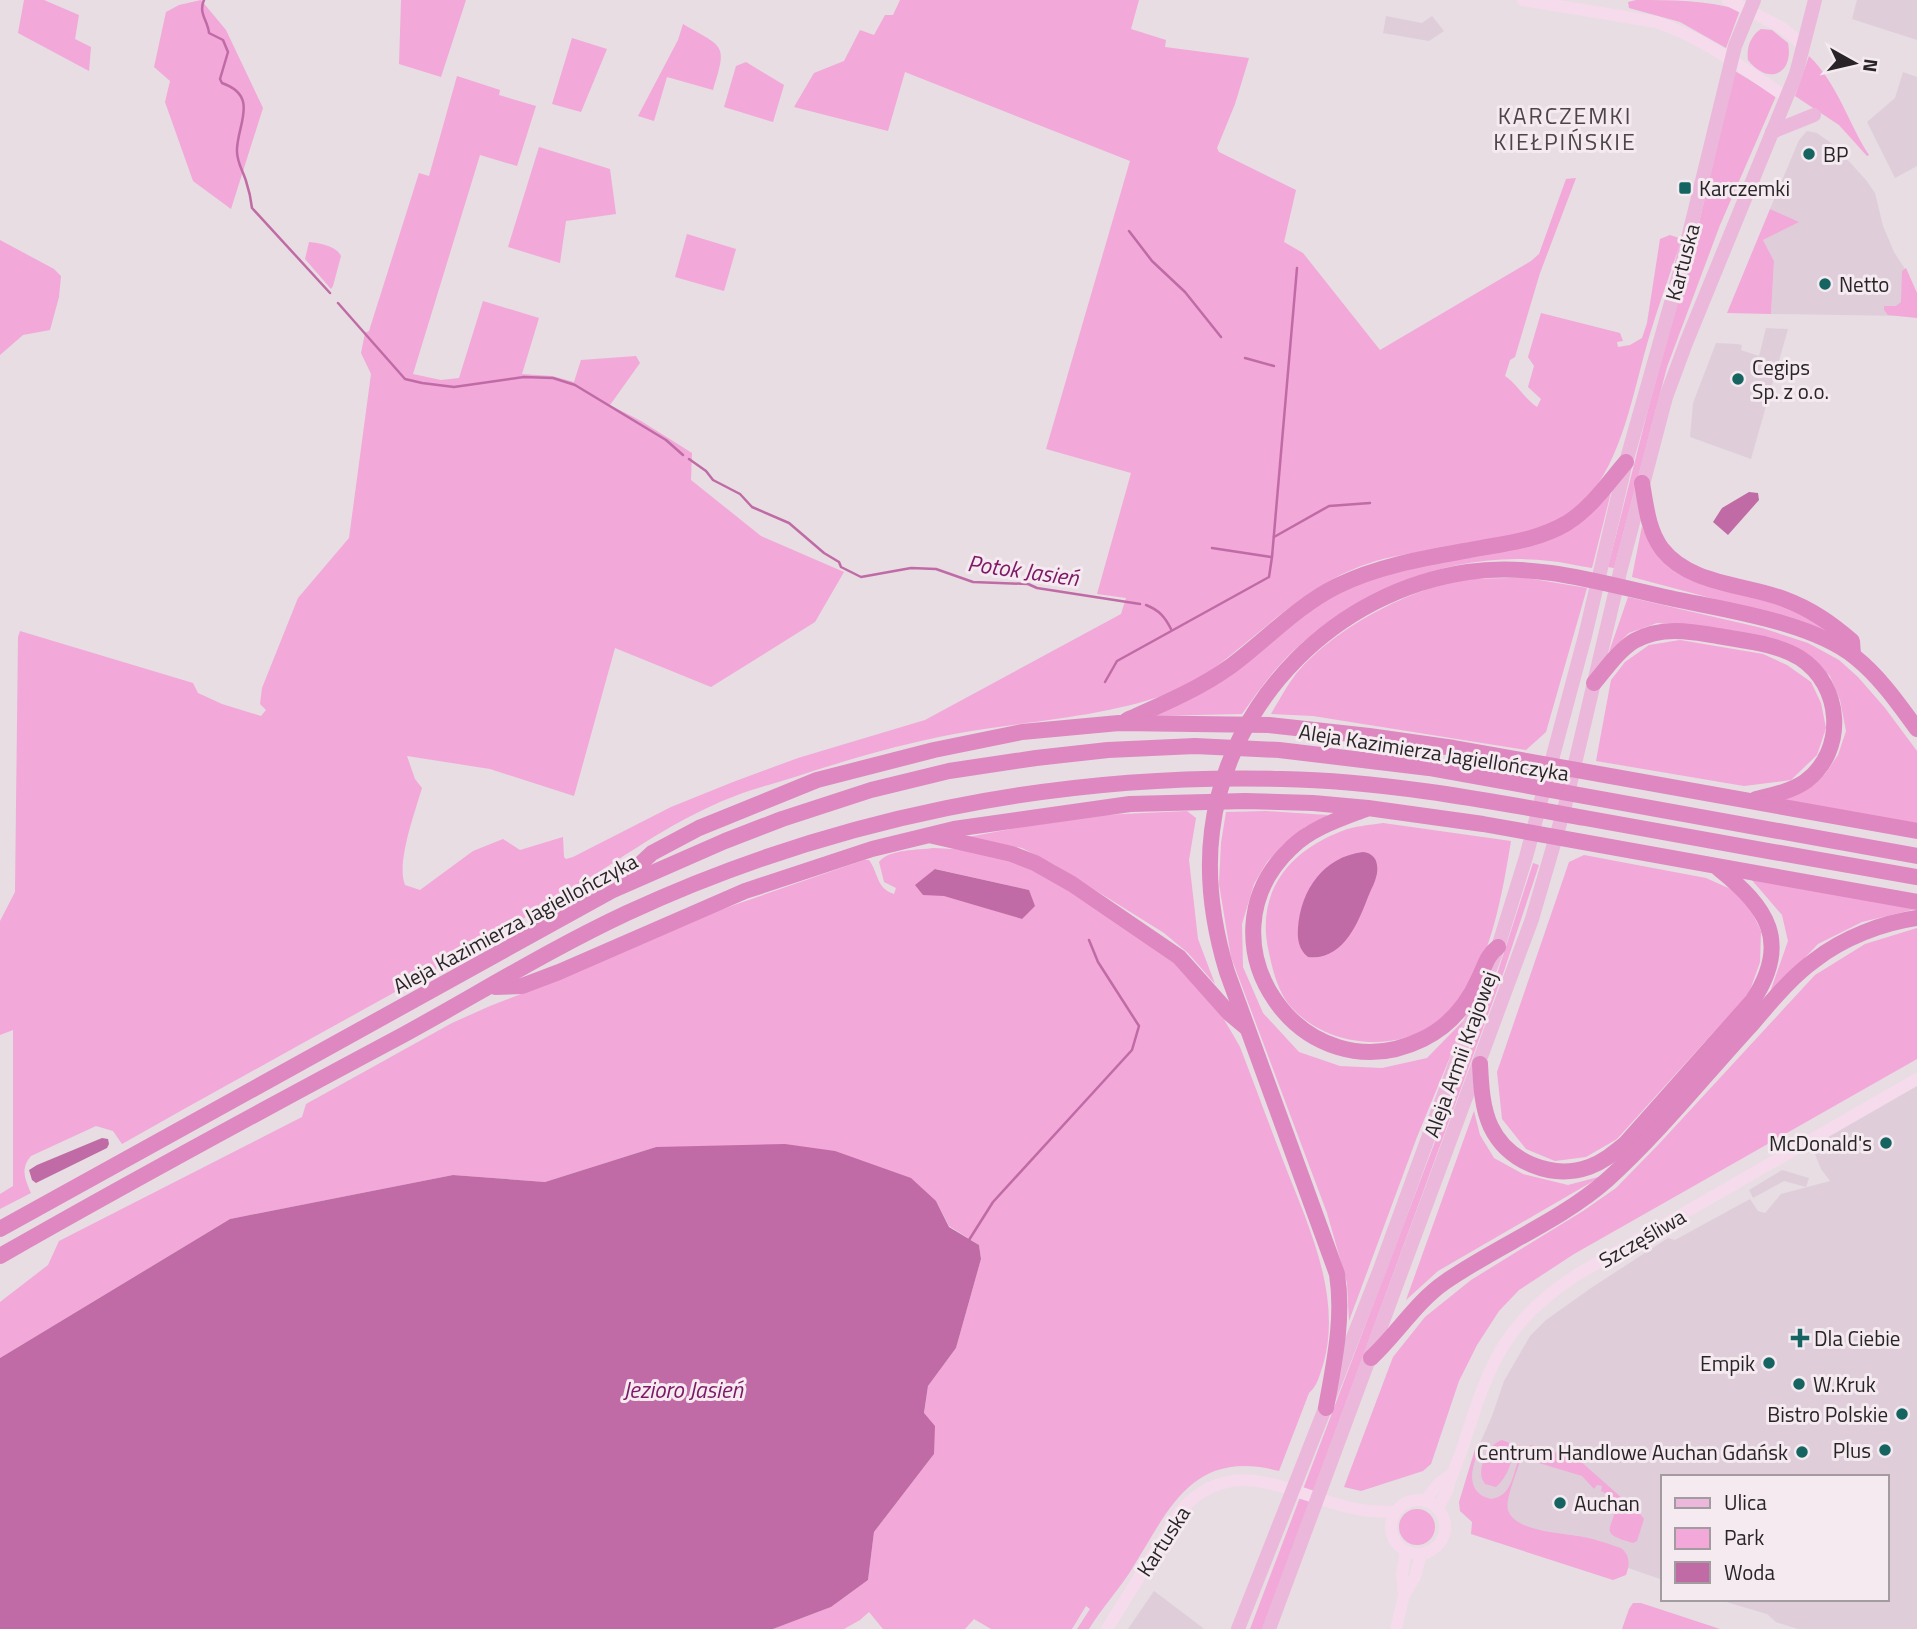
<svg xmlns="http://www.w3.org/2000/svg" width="1917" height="1629" font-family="'Titillium Web',sans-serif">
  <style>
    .built { fill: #dfced9 }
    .green { fill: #f2a8d8; fill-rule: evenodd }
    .water { fill: #c06ba5 }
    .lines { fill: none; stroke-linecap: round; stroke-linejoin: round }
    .stream { stroke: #c06ba5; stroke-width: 2.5 }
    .secondary { stroke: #f5dbec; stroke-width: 12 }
    .primary { stroke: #ebb7da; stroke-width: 14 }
    .highway { stroke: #de87c1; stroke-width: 16 }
    .poi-dot { fill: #166461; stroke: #f4eaf0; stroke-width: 2.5 }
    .labels { text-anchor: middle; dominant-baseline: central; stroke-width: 6; stroke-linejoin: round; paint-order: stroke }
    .poi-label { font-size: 21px; fill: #282427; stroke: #f4eaf0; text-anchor: start }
    .street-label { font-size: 21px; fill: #282427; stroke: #f4eaf0 }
    .neighbourhood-label { font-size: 23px; letter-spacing: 2px; fill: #4d454a; stroke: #f4eaf0 }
    .water-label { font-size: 23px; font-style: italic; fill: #7e1765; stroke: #f4eaf0 }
  </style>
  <rect width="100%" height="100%" fill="#e7dde3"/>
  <g class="built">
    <path d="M1857,0H1917V40L1852,19Z"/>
    <path d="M1386,16L1422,23L1432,16L1444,31L1429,41L1383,33Z"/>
    <path d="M1903,72L1917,77V166L1895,178L1867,122L1895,98Z"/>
    <path d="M1807,131L1817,133L1834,145L1866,180L1875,193L1883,226L1894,252L1905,269L1904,316L1771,314L1774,261L1763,240L1798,222L1770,209L1799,140Z"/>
    <path d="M1766,328L1788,329L1751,459L1690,437L1693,403L1716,343L1737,344L1742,345L1741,350L1759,356Z"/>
    <path d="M1917,1085V1629H1798L1776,1622L1767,1614L1716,1599H1887V1477H1663V1580L1512,1528L1465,1491L1478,1448L1492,1416L1504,1381L1530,1336L1546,1320L1591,1288L1668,1238L1675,1240L1750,1199L1758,1211L1765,1213L1781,1194L1830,1181L1821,1169L1815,1154L1818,1141Z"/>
    <path d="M1782,1170L1809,1178L1806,1187L1784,1181L1753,1198L1749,1190Z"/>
    <path d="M1154,1591L1203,1628V1629H1128Z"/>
  </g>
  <g class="green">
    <path d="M24,0H44L79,15L75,39L91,47L89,71L18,33Z"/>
    <path d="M201,0L226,30L263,108L231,209L193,181L165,102L170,81L154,67L166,12L179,5Z"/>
    <path d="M401,0H466L441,77L399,64Z"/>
    <path d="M900,0H1139L1131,29L1166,40L1165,47L1249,58L1235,104L1217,148L1219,152L1296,190L1284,242L1303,253L1380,350L1531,261L1539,254L1566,179L1576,178L1540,273L1515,357L1510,360L1505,376C1518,385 1524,398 1537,407L1541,399L1528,387L1534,366L1528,357L1541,313L1620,333L1623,341L1617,342L1618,347L1630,345L1642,338L1647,323L1660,239L1670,235L1679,238L1680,244C1670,274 1659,304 1650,334C1634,386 1623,462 1584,501C1533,552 1433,541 1367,564C1322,579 1284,611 1248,641C1227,658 1203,679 1178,690C1107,718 1029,720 954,734C901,744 850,759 798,776C777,783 755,788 735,796C666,822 608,869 545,906C406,988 263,1064 122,1144L113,1131L96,1126L31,1156C20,1169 25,1179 31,1193L0,1209V1194L13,1186V1030L0,1035V921L15,892L18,637L20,631L193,683L198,693L222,704L261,716L266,710L260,704L262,688L298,598L349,538L371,374L361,353L365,333L369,331L419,173L429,176L457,76L500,90L499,95L536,106L517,166L480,155L413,374L441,380L459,378L483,301L539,318L522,374L552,376L574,382L581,360L636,356L640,363L610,405L641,421L692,453L691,480L761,536L844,572L815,622L711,687L615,648L574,796L490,769L407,756L415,779L422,788C415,812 396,863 405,885L420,890L473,851L503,839L520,850L563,837L564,857L566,859L573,857L671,807L733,782L798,758L925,720L1121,614L1126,598L1097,594L1131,473L1046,449L1130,161L905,72L888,131L794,107L814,73L844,61L860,30L874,35L885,15H893Z"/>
    <path d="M1636,0C1670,0 1707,0 1740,10L1726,48L1680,22L1629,8L1628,2Z"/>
    <path d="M683,24C724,48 728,43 713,90L667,77L654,121L638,116L678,40Z"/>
    <path d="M1761,29L1772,30L1788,43C1794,74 1768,86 1748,60C1746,48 1751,35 1761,29Z"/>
    <path d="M572,38L607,49L581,112L552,104Z"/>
    <path d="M1809,56C1838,84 1848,123 1869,155L1867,156L1839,125L1795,96Z"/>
    <path d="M746,62L784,85L773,122L724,107L736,66Z"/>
    <path d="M1735,71L1776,96L1720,225L1667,367L1614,568L1608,567L1650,402L1693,248Z"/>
    <path d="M539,147L610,169L616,214L566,221L560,263L508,247Z"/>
    <path d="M1770,209L1799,222L1763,240L1774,261L1771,314L1727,313Z"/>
    <path d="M687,234L736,249L724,291L675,277Z"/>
    <path d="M0,240L54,269L61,276L59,297L50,330L23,335L0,355Z"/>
    <path d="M309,242C320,243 336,246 341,256L333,286L331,289L305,259Z"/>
    <path d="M1906,268L1917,293V318L1888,315L1884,310V306H1896L1901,302L1902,271Z"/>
    <path d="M1611,492L1592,568C1578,566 1564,562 1550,561C1456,550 1361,587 1292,652C1273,670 1257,693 1242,714L1150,716L1315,606L1351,586L1399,570L1511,549Z"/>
    <path d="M1642,526C1648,540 1654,553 1665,563C1690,588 1744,592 1776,603C1798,610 1816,620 1834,633L1786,618L1632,577Z"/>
    <path d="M1527,578L1587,588L1546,732L1526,750L1313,716L1271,714C1278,702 1285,689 1293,678C1328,631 1415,584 1473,579C1491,578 1509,578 1527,578Z"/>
    <path d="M1628,597L1762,628L1808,643L1839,660L1858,677L1885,708L1917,751V825L1780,801L1808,788L1825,774L1838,755L1846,731L1840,700L1830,676L1808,655L1692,625L1657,623L1629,633L1609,652Z"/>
    <path d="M1680,640L1763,654L1787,665L1811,682L1821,703L1826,728L1817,755L1791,780L1744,786L1596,761L1611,680L1625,662L1649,645Z"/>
    <path d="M1187,811L1196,818L1189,860L1198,939L1215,984L1188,953L1164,933L1055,865L1022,848L968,837L1081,816Z"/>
    <path d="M1266,811L1328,815L1305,827L1283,845L1267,862L1254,884L1242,924L1243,967L1263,1013L1299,1052L1340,1066L1382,1068L1427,1058L1466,1018L1417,1137L1349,1321L1347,1283L1327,1213L1231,957L1219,884L1221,843L1226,812Z"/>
    <path d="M1383,823L1511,841C1503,889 1492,958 1461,996C1455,1005 1445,1017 1436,1023C1393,1054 1326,1046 1291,1007C1278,992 1273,971 1269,953C1255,894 1287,852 1342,831C1354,826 1370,825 1383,823Z"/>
    <path d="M934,848C959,849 984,850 1008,859C1050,874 1086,901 1123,926C1151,945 1181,962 1202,989C1217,1007 1229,1027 1240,1047C1255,1086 1269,1124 1284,1163C1308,1225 1343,1297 1323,1365C1319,1376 1318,1385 1309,1393L1279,1471C1191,1448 1169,1510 1130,1572C1117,1592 1101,1609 1089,1629H1077L1090,1609L1086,1606L1072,1629H991L974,1619L965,1629H883L869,1612L860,1620L844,1629H773L831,1607L868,1580L874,1532L934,1454L924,1414L928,1386L956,1348L981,1259L979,1245L949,1226L936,1201L656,1147L545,1182L453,1175L230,1219L0,1358V1302L48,1265L59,1241L302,1117L306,1104L452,1023L490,1006L578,972L714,912L864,860H869C879,874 876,888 894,894L896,888L884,882L879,862C889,849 918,850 934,848ZM936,869L1029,890L1022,919L916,885Z"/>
    <path d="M1584,855L1706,878L1733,890L1751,910L1761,931L1760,962L1749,993L1617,1139L1586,1157L1555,1161L1526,1149L1502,1119L1497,1072L1569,862Z"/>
    <path d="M1533,863L1539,865L1504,971L1263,1629H1250L1487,1005Z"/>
    <path d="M1751,879L1916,909L1862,922L1818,944L1769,995L1788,941L1782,915Z"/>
    <path d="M1917,928V1059L1574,1254L1519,1290L1499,1311L1477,1345L1459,1381L1431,1464L1423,1471L1361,1491L1344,1487L1393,1357L1425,1317L1471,1280L1583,1211L1616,1188L1658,1145L1815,975L1865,944Z"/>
    <path d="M1474,1111L1480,1135L1494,1158L1523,1174L1568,1185L1602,1176L1438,1271L1406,1300Z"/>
    <path d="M1502,1440L1512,1444C1515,1459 1507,1477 1496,1487L1485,1484L1482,1479C1478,1465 1488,1445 1502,1440Z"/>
    <path d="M1484,1442C1472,1461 1462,1493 1491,1499C1511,1496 1512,1478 1518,1461H1520C1517,1472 1505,1500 1508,1510C1514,1531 1561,1533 1578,1536C1592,1538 1606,1543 1621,1548C1630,1555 1630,1565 1626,1575L1613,1580L1471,1534L1472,1522L1460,1511L1459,1502L1476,1446Z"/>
    <path d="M1531,1445L1578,1459L1641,1515L1644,1519L1637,1541L1633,1543C1594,1532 1616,1530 1615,1503L1613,1497L1601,1491L1602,1486L1597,1485L1594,1489L1582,1476L1529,1460L1530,1446Z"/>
    <circle cx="1417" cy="1527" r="18"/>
    <path d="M1633,1603H1641L1720,1629H1622L1629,1609Z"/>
  </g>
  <g class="water">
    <path d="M1749,492L1758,493L1759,500L1728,535L1713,522L1722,508Z"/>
    <path d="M1363,852C1371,853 1376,857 1377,865C1379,876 1372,887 1368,897C1358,923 1343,961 1308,957C1299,950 1297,939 1298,928C1301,890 1323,857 1363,852Z"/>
    <path d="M935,869L1029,890L1035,906L1022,919L944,896L923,895L915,885Z"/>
    <path d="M102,1138L108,1139L109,1144L107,1148L40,1181L36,1183L32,1180L29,1170L37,1165Z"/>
    <path d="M785,1144L835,1151L911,1178L936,1201L949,1227L979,1245L981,1259L956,1348L928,1386L924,1413L935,1426L934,1454L874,1532L868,1580L831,1607L773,1629H0V1358L230,1219L453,1175L545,1182L656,1147Z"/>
  </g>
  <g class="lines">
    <g class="stream">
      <path d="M204,0C198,13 208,21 209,33L223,40L228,52L220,79L222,83C259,96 238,123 237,149C236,161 243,171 246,181C249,190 251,199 252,208L330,293"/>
      <path d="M1129,231L1152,261L1185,292L1221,337"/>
      <path d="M338,303L405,379L422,383L454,387L524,377L553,378L575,385L666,440L683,455"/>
      <path d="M1245,358L1274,366"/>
      <path d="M689,459L706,471L713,480L740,494L752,507L789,523L824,553L839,562L841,567L861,577L911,568L936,569L973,582L1028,584L1037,588L1140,604"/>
      <path d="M1274,537L1329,506L1370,503"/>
      <path d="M1212,548L1271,557"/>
      <path d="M1146,605C1159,610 1165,617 1171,629"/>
      <path d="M1105,682L1117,661L1269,577L1272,557L1297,268"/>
      <path d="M969,1240L993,1202L1132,1050L1139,1026L1098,962L1089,940"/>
    </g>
    <g class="secondary">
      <path d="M1523,0L1656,22C1704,38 1744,69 1786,97"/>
      <path d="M1728,0L1781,27L1803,45"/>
      <circle cx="1418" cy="1527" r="27"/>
      <path d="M1425,1501L1438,1484L1452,1474"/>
      <path d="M1438,1508L1447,1491C1452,1473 1460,1457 1465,1440C1490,1362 1506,1320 1578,1274L1917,1079"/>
      <path d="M1404,1595L1415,1577L1421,1554"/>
      <path d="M1107,1629L1180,1511C1237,1448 1296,1500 1362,1510C1373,1512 1384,1511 1395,1512"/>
      <path d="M1396,1629L1404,1595L1402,1574L1406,1551"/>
    </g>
    <g class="primary">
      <path d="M1772,132L1814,115"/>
      <path d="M1238,1629L1380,1269L1498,947L1526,857L1585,636L1626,462L1680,271L1735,46L1754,0"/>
      <path d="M1269,1629L1532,919L1565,806L1620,572L1666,397L1686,343L1796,74L1815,0"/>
    </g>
    <g class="highway">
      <path d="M1642,483C1646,506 1648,530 1662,549C1690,585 1745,584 1784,599C1811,609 1831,623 1852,641L1853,655"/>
      <path d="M1594,683C1606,669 1618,651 1634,641C1661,626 1689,631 1718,636C1744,641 1776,643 1800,658C1842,685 1847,750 1806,781C1792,791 1773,795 1756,799"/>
      <path d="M1127,720C1163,704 1199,689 1231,666C1266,640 1297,606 1337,586C1382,564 1432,557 1481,548C1510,543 1540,539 1567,523C1591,508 1608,483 1626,462"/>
      <path d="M1366,809C1340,819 1311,828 1291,848C1193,941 1303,1098 1423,1039C1450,1026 1467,1005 1479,978C1485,966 1487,955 1498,947"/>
      <path d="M933,836L1012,854L1035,863L1072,884L1179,957L1229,1013L1247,1028"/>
      <path d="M621,882L652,853L699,828L817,780L934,750L1022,732L1119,723L1269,725L1369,736L1454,748L1917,831"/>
      <path d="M495,987L522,986L559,972L745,891L872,849L954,829L1130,804L1245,801L1313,803L1368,808L1483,824L1917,902"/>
      <path d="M1480,1064C1481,1085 1482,1108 1491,1127C1508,1162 1552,1180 1589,1167C1603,1162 1614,1153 1625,1144L1753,1000C1791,942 1767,907 1719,869"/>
      <path d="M0,1229L611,891L725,841L782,819L871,790L949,771L1036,758L1108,750L1195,746L1279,750L1429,768L1917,856"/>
      <path d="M0,1256C133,1180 268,1107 403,1035C478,994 550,949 627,913C832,818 1056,773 1282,779C1384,781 1485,800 1585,818C1696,838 1806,858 1917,877"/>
      <path d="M1371,1358C1397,1334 1416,1302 1445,1282C1495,1247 1562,1220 1607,1180C1659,1133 1704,1076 1752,1024C1771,1002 1791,977 1815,960C1843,938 1882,923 1917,918"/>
      <path d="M1326,1408C1334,1363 1344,1319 1337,1274L1227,972C1213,926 1206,879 1212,831C1228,699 1337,591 1468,572C1537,562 1604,584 1670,598C1725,610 1812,622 1855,657C1880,677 1898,703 1917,729"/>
    </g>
  </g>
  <g class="poi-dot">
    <circle cx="1809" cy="154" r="7"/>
    <rect x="1678" y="181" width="14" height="14" rx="3.5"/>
    <circle cx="1825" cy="284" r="7"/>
    <circle cx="1738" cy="379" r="7"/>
    <circle cx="1886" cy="1143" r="7"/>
    <path d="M1796.5 1327.5h7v7h7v7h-7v7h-7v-7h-7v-7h7z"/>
    <circle cx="1769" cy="1363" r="7"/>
    <circle cx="1799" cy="1384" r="7"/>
    <circle cx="1902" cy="1414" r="7"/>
    <circle cx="1885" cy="1450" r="7"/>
    <circle cx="1802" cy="1452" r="7"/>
    <circle cx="1560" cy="1503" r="7"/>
  </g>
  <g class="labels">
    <g class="poi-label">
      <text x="1823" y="154">BP</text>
      <text x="1699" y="188">Karczemki</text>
      <text x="1839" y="284">Netto</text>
      <text x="1752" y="367">Cegips<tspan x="1752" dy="24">Sp. z o.o.</tspan></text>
      <text x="1872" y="1143" text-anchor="end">McDonald's</text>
      <text x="1814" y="1338">Dla Ciebie</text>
      <text x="1755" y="1363" text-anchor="end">Empik</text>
      <text x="1813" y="1384">W.Kruk</text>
      <text x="1888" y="1414" text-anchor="end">Bistro Polskie</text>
      <text x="1871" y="1450" text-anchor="end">Plus</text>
      <text x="1788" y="1452" text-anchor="end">Centrum Handlowe Auchan Gdańsk</text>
      <text x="1574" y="1503">Auchan</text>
    </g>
    <g class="street-label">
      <text transform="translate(1682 262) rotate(-75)">Kartuska</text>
      <text transform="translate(1434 752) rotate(9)">Aleja Kazimierza Jagiellończyka</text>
      <text transform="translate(515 923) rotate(-28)">Aleja Kazimierza Jagiellończyka</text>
      <text transform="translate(1460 1054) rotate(-70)">Aleja Armii Krajowej</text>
      <text transform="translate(1642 1238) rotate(-30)">Szczęśliwa</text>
      <text transform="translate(1163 1541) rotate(-57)">Kartuska</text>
    </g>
    <g class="neighbourhood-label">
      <text x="1565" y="115">KARCZEMKI<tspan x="1565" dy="26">KIEŁPIŃSKIE</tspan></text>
    </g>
    <g class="water-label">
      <text transform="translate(1023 570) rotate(8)">Potok Jasień</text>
      <text x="683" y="1389">Jezioro Jasień</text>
    </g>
  </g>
  <rect x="1661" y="1475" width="228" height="126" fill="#f4eaf0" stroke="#a29ba0" stroke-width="2"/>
  <rect x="1675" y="1498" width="35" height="10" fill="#ebb7da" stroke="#a29ba0" stroke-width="2"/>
  <text x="1724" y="1510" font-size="21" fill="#282427">Ulica</text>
  <rect x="1675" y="1528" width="35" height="21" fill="#f2a8d8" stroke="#a29ba0" stroke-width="2"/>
  <text x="1724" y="1545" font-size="21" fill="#282427">Park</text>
  <rect x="1675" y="1562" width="35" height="21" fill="#c06ba5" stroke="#a29ba0" stroke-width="2"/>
  <text x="1724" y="1580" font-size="21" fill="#282427">Woda</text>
  <g transform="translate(1854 63) rotate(98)" stroke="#f4eaf0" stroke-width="5" paint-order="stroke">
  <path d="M0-5L12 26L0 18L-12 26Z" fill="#282427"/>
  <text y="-10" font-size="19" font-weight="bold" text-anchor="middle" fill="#282427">N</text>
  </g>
</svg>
